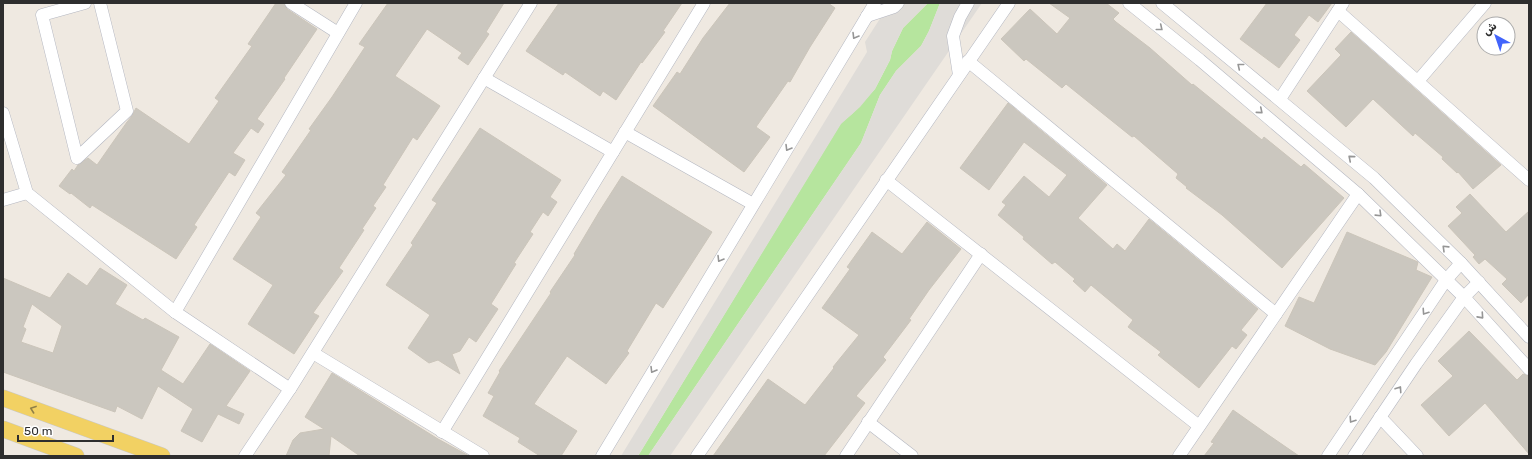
<svg xmlns="http://www.w3.org/2000/svg" width="1532" height="459" font-family="Rubik,'Noto Naskh Arabic',sans-serif">
  <style>
    .green { fill: #b6e59e }
    .plaza { fill: #dfdcd8 }
    .building { fill: #cbc7bf; stroke: #cbc5ba; fill-rule: evenodd }
    .lines { fill: none; stroke-linecap: round; stroke-linejoin: round }
    .minor-casing { stroke: #b4b7c1; stroke-width: 13 }
    .major-casing { stroke: #c9c9c9; stroke-width: 17 }
    .minor { stroke: #fff; stroke-width: 12 }
    .major { stroke: #f2d163; stroke-width: 16 }
    .oneway { stroke: #969696 }
    .oneway2 { stroke: #908048 }
  </style>
  <rect width="100%" height="100%" fill="#efe9e1"/>
  <path class="green" d="M928,3H940L929,31L921,46L896,71L880,95L861,143L648,456H638L841,123L852,114L875,89L890,60L892,51L903,28Z"/>
  <g class="plaza">
    <path d="M890,3H928L903,28L892,51L890,60L875,89L860,107L841,124L638,456H621L867,52L865,42Z"/>
    <path d="M940,3H982L670,456H648L861,143L880,95L896,71L921,46L929,31Z"/>
  </g>
  <g class="building">
    <path d="M276,3H284L287,9L317,29L284,78L285,79L257,119L264,124L258,133L251,128L233,153L245,160L235,176L229,172L194,225L197,227L176,259L92,205L90,208L71,193L70,194L59,186L72,169L74,171L78,165L88,158L97,165L127,122L132,116L136,108L189,144L219,101L215,98L252,46L248,44Z"/>
    <path d="M388,3H504L486,32L489,34L468,65L458,58L462,53L427,29L395,76L440,106L417,140L413,137L383,185L386,187L373,206L376,208L362,229L364,230L339,268L343,271L313,313L319,316L294,354L248,324L273,285L233,259L261,217L256,213L286,175L282,172L311,130L309,129L332,97L365,47L359,44Z"/>
    <path d="M559,3H682L663,31L665,32L642,63L641,62L616,100L603,91L600,96L565,72L563,75L526,51Z"/>
    <path d="M730,3H828L835,8L810,47L790,82L788,81L756,127L770,137L744,172L653,106L677,72L680,74L703,38Z"/>
    <path d="M1049,3H1106L1119,13L1113,19L1116,22L1150,48L1192,85L1193,84L1262,140L1264,137L1301,167L1304,164L1344,198L1282,268L1222,215L1186,188L1187,187L1176,178L1178,174L1134,136L1132,137L1066,84L1062,88L1026,59L1024,61L1001,39L1030,9L1057,34L1070,18Z"/>
    <path d="M1267,3H1332L1318,22L1309,15L1294,35L1300,40L1279,68L1240,39Z"/>
    <path d="M1351,32L1501,165L1473,189L1458,172L1457,173L1442,159L1443,157L1415,133L1413,136L1373,99L1346,127L1307,91L1341,55L1335,49Z"/>
    <path d="M1008,103L1107,185L1078,218L1113,249L1117,244L1125,251L1149,219L1258,309L1241,330L1247,335L1236,349L1232,346L1199,388L1158,355L1161,352L1128,327L1133,320L1091,285L1085,292L1073,281L1075,279L1055,262L1052,264L1023,239L1024,237L998,215L1006,205L1002,202L1024,176L1049,197L1067,175L1024,142L989,190L960,168Z"/>
    <path d="M480,128L561,180L550,197L557,202L548,216L543,212L530,232L533,234L514,263L516,264L491,304L498,309L476,342L469,337L460,351L452,354L460,374L438,360L429,363L408,348L430,315L386,285L413,245L411,243L437,203L432,200Z"/>
    <path d="M622,176L712,232L663,308L656,303L627,351L629,353L606,384L567,356L534,404L577,431L561,456H540L518,442L520,438L483,416L494,396L488,393L500,372L499,371L551,293L550,292L575,255L574,254L599,212Z"/>
    <path d="M1470,194L1506,232L1529,211V294L1521,303L1502,284L1507,279L1485,259L1479,264L1473,257L1475,255L1448,226L1462,213L1456,207Z"/>
    <path d="M927,222L961,249L929,290L909,319L911,320L883,357L886,360L856,396L865,403L824,456H713L768,379L805,405L834,368L833,367L859,335L822,308L850,269L847,267L872,232L902,254Z"/>
    <path d="M1347,232L1418,262L1416,270L1432,277L1386,352L1375,365L1330,349L1285,326L1299,297L1314,303Z"/>
    <path d="M100,268L127,285L115,304L143,320L145,318L179,337L161,370L183,384L210,344L250,371L226,406L244,414L239,424L218,414L202,442L181,431L193,409L158,386L142,419L117,406L115,412L3,372V278L50,298L68,273L87,286ZM32,304L62,326L53,353L21,342L26,329L23,327Z"/>
    <path d="M1469,331L1517,380L1523,374L1529,376V454L1485,403L1449,436L1421,405L1453,376L1438,361Z"/>
    <path d="M332,373L438,439L469,456H360L331,436L329,456H286L293,440L300,433L324,429L305,417Z"/>
    <path d="M1233,410L1267,434L1299,456H1204L1214,443L1211,442Z"/>
  </g>
  <g class="lines">
    <g class="minor-casing">
      <g id="minor">
        <path d="M85,3L42,15L77,158L127,111L100,3"/>
        <path d="M291,3L338,33"/>
        <path d="M1129,3L1200,60L1358,194L1464,297L1529,369"/>
        <path d="M1162,3L1374,178L1461,263L1529,337"/>
        <path d="M1338,11L1529,180"/>
        <path d="M867,16L894,7L898,3"/>
        <path d="M968,61L1276,314"/>
        <path d="M959,75L953,36L960,17L968,3"/>
        <path d="M484,78L613,152"/>
        <path d="M1418,81L1485,3"/>
        <path d="M1280,99L1343,3"/>
        <path d="M3,113L27,193L175,312L290,389"/>
        <path d="M625,132L753,204"/>
        <path d="M886,180L1199,426"/>
        <path d="M3,200L27,193"/>
        <path d="M175,312L356,3"/>
        <path d="M313,353L483,456"/>
        <path d="M1380,417L1417,456"/>
        <path d="M868,422L912,456"/>
        <path d="M442,432L704,3"/>
        <path d="M245,456L290,389L531,3"/>
        <path d="M602,456L875,3"/>
        <path d="M697,456L1009,3"/>
        <path d="M846,456L981,254"/>
        <path d="M1179,456L1358,194"/>
        <path d="M1328,456L1446,280L1461,263"/>
        <path d="M1354,456L1416,364L1464,297L1479,282"/>
      </g>
    </g>
    <g class="major-casing">
      <g id="major">
        <path d="M3,398L162,456"/>
        <path d="M3,429L76,456"/>
      </g>
    </g>
    <use href="#minor" class="minor"/>
    <use href="#major" class="major"/>
  </g>
  <defs><path id="oneway-chevron" d="M-2-3.5L2.5 0L-2 3.5" fill="none" stroke-width="1.6" stroke-linecap="round" stroke-linejoin="round"/></defs>
  <g class="oneway">
    <use href="#oneway-chevron" transform="translate(1160 28) rotate(39)"/>
    <use href="#oneway-chevron" transform="translate(855 36) rotate(121)"/>
    <use href="#oneway-chevron" transform="translate(1240 66) rotate(-141)"/>
    <use href="#oneway-chevron" transform="translate(1260 111) rotate(40)"/>
    <use href="#oneway-chevron" transform="translate(788 148) rotate(121)"/>
    <use href="#oneway-chevron" transform="translate(1351 158) rotate(-140)"/>
    <use href="#oneway-chevron" transform="translate(1379 214) rotate(44)"/>
    <use href="#oneway-chevron" transform="translate(1445 248) rotate(-136)"/>
    <use href="#oneway-chevron" transform="translate(720 259) rotate(121)"/>
    <use href="#oneway-chevron" transform="translate(1425 312) rotate(124)"/>
    <use href="#oneway-chevron" transform="translate(1481 316) rotate(48)"/>
    <use href="#oneway-chevron" transform="translate(653 370) rotate(121)"/>
    <use href="#oneway-chevron" transform="translate(1399 389) rotate(-56)"/>
    <use href="#oneway-chevron" transform="translate(1352 420) rotate(124)"/>
  </g>
  <use class="oneway2" href="#oneway-chevron" transform="translate(33 409) rotate(-160)"/>
  <rect width="1532" height="459" fill="none" stroke="#2e2e2e" stroke-width="8"/>
  <g transform="translate(1496 36) rotate(320)"><circle r="19" fill="#ffffff" stroke="#ababab"/>
  <path d="M0-3L7 15L0 10L-7 15Z" fill="#4264fb"/>
  <text y="-6" font-size="11" font-weight="bold" text-anchor="middle" fill="#2e2e2e">ش</text>
  </g>
  <path d="M18 435v6h95v-6" fill="none" stroke="#2e2e2e" stroke-width="2"/>
  <text x="24" y="435" font-size="12" fill="#2e2e2e" stroke="#ffffff" stroke-width="3" paint-order="stroke">50 m</text>
</svg>
